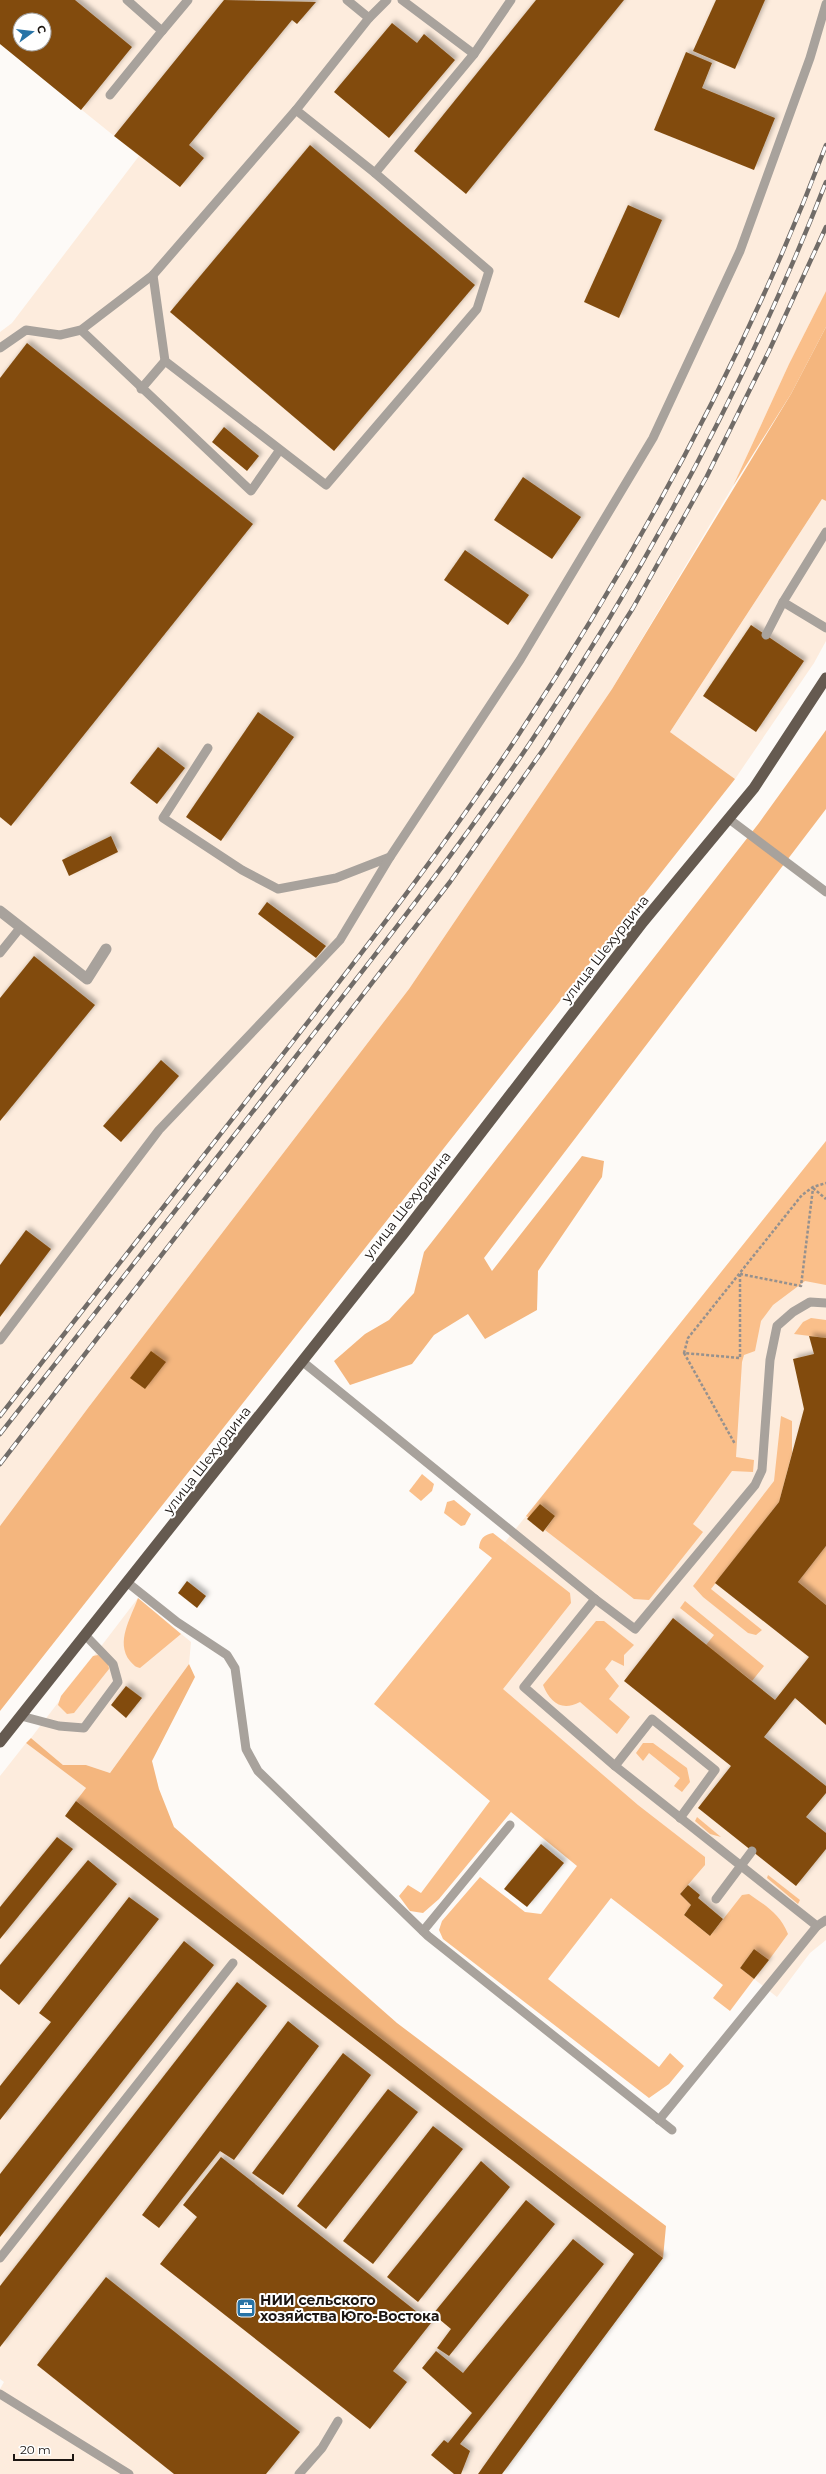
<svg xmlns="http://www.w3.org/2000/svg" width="826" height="2474" font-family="Montserrat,sans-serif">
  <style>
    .built { fill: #fdecdd; fill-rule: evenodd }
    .green { fill: #fabf8a }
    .forest { fill: #f4b67e }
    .building { fill: #824c0e; fill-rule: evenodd; filter: url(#shadow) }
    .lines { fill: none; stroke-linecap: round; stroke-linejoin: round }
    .path { stroke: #96918e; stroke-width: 2.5; stroke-dasharray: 3 2; stroke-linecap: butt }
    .service { stroke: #a8a29c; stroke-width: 9 }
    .minor { stroke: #a8a29c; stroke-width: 11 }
    .primary { stroke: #655a50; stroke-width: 11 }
    .rail-casing { stroke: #716c68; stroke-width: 4.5 }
    .rail { stroke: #fff; stroke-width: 3; stroke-dasharray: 9; stroke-linecap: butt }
    .labels { text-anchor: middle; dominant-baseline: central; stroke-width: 4; stroke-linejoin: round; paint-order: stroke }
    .street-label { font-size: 14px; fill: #1c1612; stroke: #fff }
    .poi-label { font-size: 14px; font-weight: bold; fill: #1c1612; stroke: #fff; text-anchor: start }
  </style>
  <defs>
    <filter id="shadow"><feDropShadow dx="3.5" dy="-3.5" stdDeviation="2" flood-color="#0004"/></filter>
  </defs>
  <rect width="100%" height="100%" fill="#fdfaf7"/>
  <g class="built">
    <path d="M0,0H826V291L789,364L733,486L612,689L409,989L88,1408L0,1526V332L12,323L139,156L0,44ZM20,20H44V44H20Z"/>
    <path d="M822,499L826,501V641L814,663L735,779L670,732Z"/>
    <path d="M826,1141V1940L810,1953L777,1997L638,1888L483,1709L490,1561Z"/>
    <path d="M138,1598L191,1642L189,1664L110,1773L86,1765H63L31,1738Z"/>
    <path d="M26,1743L86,1788L76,1801L663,2258L502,2474H0V2389L4,2382L0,2379V1776Z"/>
  </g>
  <g class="green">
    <path d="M826,291V327L791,394L733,486L789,364Z"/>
    <path d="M826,1141V1285L805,1281L773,1305L761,1321L755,1351L744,1355L742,1362L736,1457L754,1460L753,1472L732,1471L693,1524L703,1532L649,1600L634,1599L545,1530L555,1516L540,1504L529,1518L526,1516Z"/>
    <path d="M811,1318L826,1320V1338L794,1334L803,1322Z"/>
    <path d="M781,1416L792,1421V1453L779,1502L711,1589L762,1630L756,1635L748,1633L703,1597L693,1586L774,1481Z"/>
    <path d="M422,1474L434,1484L432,1491L421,1501L409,1491Z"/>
    <path d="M454,1500L471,1514L465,1525L461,1526L444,1513L447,1502Z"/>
    <path d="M493,1533L570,1593L571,1603L503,1689L638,1805L705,1857V1865L680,1894L691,1905L684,1915L710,1936L742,1895L749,1894C766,1906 780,1914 788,1934L769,1960L754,1949L740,1968L754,1979L730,2011L713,1998L723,1985L611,1898L548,1979L659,2067L670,2053L684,2066L669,2084L649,2098L443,1939L439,1930L442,1921L480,1877L525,1912L541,1914L577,1866L511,1812L439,1899L423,1913L410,1911L399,1896L408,1885L421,1893L490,1801L374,1704L492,1558L479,1548C480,1538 484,1535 493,1533Z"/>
    <path d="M826,1546V1605L798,1582Z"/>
    <path d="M138,1598L181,1634L140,1668C135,1667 134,1665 130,1661C115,1642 131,1618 138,1598Z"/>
    <path d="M685,1601L764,1666L752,1681L706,1645L714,1635L680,1608Z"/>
    <path d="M596,1621H604L634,1645L624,1655V1666L612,1660L605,1669L619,1686L609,1699L630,1717L617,1734L580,1702C561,1712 550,1702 543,1685Z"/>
    <path d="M98,1655L108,1661L109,1669L74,1713L67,1714L58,1705L61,1696L93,1656Z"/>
    <path d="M643,1743H653L687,1768L690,1782L682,1792L674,1786L680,1778L649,1753L643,1761L636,1753Z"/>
    <path d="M697,1817L721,1837L710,1834L695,1821Z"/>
    <path d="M768,1875L800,1900L798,1904L767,1878Z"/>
  </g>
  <g class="forest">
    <path d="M826,327V501L822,499L670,732L735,779L0,1711V1526L88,1408L409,989L612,689L791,394Z"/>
    <path d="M826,730V809L484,1258L492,1271L582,1156L604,1161L602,1177L538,1271L537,1310L485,1339L468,1314L434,1335L412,1364L350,1385L334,1361L365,1334L389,1320L414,1293L424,1252L759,823Z"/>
    <path d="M189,1664L195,1677L152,1761L159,1789L174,1827L397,2023L666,2226L663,2258L76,1801L86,1788L26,1743L31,1738L63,1765H86L110,1773Z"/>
  </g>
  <g class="building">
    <path d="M0,0H75L132,47L81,110L0,44ZM20,20H44V44H20Z"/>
    <path d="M224,0L316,2L297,24L292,20L189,145L204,158L180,187L114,136Z"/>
    <path d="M536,0H624L466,194L414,151Z"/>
    <path d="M716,0H765L735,69L693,51Z"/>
    <path d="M392,23L417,43L424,34L455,60L389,138L334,92Z"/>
    <path d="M686,52L712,63L702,88L775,118L754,170L654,130Z"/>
    <path d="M310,145L475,285L334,451L170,312Z"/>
    <path d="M628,205L662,220L619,318L584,302Z"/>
    <path d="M27,343L253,524L11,826L0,817V378Z"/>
    <path d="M224,427L259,456L247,471L212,442Z"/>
    <path d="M523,477L581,517L552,559L494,520Z"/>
    <path d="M465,550L529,595L508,625L444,580Z"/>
    <path d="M751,625L804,661L756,732L703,696Z"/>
    <path d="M258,712L294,737L221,841L186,817Z"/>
    <path d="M158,747L185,768L157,804L130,783Z"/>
    <path d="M111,836L118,852L69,876L62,860Z"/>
    <path d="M267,902L326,946L316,958L258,914Z"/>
    <path d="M34,956L95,1005L0,1121V998Z"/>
    <path d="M161,1060L179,1076L121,1142L103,1126Z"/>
    <path d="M26,1230L51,1249L0,1317V1265Z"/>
    <path d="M809,1336L826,1338V1546L798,1582L826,1605V1725L795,1698L764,1737L826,1786V1793L806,1817L826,1833V1849L796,1886L698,1808L731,1766L624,1681L673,1618L775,1700L809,1657L715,1583L779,1502L804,1409L793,1359L814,1354Z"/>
    <path d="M151,1351L166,1362L145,1389L130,1378Z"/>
    <path d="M540,1504L555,1516L543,1532L527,1519Z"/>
    <path d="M187,1581L206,1596L197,1608L178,1593Z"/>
    <path d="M126,1686L142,1698L126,1718L111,1705Z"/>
    <path d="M76,1801L663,2258L502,2474H478L634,2254L65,1816Z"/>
    <path d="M57,1837L73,1849L0,1939V1907Z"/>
    <path d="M541,1844L564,1863L527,1907L504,1889Z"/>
    <path d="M88,1860L117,1884L19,2005L0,1989V1965Z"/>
    <path d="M688,1885L700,1895L698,1898L723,1919L710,1936L684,1915L691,1905L680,1894Z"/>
    <path d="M129,1897L159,1919L0,2120V2086L51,2022L39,2013Z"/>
    <path d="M184,1941L214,1965L0,2237V2174Z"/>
    <path d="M754,1949L769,1960L754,1979L740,1968Z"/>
    <path d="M237,1982L267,2006L0,2347V2286Z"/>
    <path d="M288,2021L319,2046L234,2160L220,2151L159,2228L142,2215Z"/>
    <path d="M343,2053L371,2075L283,2195L252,2173Z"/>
    <path d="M388,2089L418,2112L326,2229L297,2206Z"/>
    <path d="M433,2126L463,2149L373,2264L343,2241Z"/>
    <path d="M221,2157L431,2323L393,2371L407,2382L370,2429L160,2264L197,2217L183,2205Z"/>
    <path d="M481,2161L510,2187L418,2302L387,2277Z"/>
    <path d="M526,2200L555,2224L449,2356L437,2348L451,2329L433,2314Z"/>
    <path d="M573,2239L604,2264L460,2444L470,2451L461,2474H454L431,2455L444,2440L448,2443L472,2413L422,2368L436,2351L463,2373Z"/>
    <path d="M106,2277L300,2432L266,2474H174L37,2365Z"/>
  </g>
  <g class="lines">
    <g class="path">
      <path d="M813,1188L826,1199"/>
      <path d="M740,1274V1358L684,1353L688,1338L802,1195L813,1187L826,1183"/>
      <path d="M740,1274L801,1286L813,1188"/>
      <path d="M684,1353L735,1444"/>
    </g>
    <g class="service">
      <path d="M127,0L162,31L188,0"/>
      <path d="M402,0L474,54"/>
      <path d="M369,18L387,0"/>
      <path d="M110,95L162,31"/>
      <path d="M375,173L474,54L511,0"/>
      <path d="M153,275L165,361L326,485L477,309L489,271L375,173L296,110L369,18L347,0"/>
      <path d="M81,330L251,491L279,451"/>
      <path d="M0,348L26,330L60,335L81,330L153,275L296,110"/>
      <path d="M141,389L165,361"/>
      <path d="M826,532L783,602L826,628"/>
      <path d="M766,635L783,602"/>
      <path d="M208,748L163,818L242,870L278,889L336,878L390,857"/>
      <path d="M729,819L826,892"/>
      <path d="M0,953L20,928"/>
      <path d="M0,1340L159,1130L340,940L390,857L520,660L653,438L740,251L810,58L826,4"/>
      <path d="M303,1362L595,1599L635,1629L755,1485L762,1470L770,1360L777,1326L793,1312L810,1302L826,1303"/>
      <path d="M128,1583L177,1622L227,1655L235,1668L246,1749L258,1771L428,1936L672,2130"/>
      <path d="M595,1599L524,1687L615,1766L817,1926L826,1920"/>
      <path d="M21,1716L59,1726L84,1728L118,1682L113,1664L86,1636"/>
      <path d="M615,1766L652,1719L715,1770L680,1818"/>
      <path d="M716,1899L752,1851"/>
      <path d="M423,1931L510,1825"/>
      <path d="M659,2120L817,1926"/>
      <path d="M0,2258L233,1963"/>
      <path d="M0,2394L129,2474"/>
      <path d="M299,2474L322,2448L338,2421"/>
    </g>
    <path class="minor" d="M0,911L87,979L106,949"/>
    <path class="primary" d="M0,1742L404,1233L643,922L754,788L826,678"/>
    <g class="rail-casing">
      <g id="rail">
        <path d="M0,1416C90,1301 179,1187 269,1072C355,962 442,851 519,734C640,550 748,351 826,145"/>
        <path d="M0,1434C97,1311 193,1188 290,1064C372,959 455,854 530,743C647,568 749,378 826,182"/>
        <path d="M0,1464L450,882L545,747L633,608L707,476L769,351L826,227"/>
      </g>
    </g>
    <use href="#rail" class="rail"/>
  </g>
  <defs>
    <g id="office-square" transform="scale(1)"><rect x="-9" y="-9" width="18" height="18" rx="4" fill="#2773a6" stroke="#fff"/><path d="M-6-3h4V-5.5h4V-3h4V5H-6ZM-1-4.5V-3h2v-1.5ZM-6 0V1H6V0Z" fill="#fff"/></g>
  </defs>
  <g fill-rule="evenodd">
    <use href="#office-square" x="246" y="2308"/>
  </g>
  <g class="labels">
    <g class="street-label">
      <text transform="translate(605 949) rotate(-52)">улица Шехурдина</text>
      <text transform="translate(407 1205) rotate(-52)">улица Шехурдина</text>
      <text transform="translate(207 1460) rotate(-52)">улица Шехурдина</text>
    </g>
    <g class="poi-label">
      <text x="260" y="2300">НИИ сельского<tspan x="260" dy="16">хозяйства Юго-Востока</tspan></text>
    </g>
  </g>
  <g transform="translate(32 32) rotate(75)"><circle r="19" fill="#ffffff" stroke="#a4a2a0"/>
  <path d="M0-3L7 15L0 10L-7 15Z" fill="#2773a6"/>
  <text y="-6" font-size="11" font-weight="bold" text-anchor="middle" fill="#1c1612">С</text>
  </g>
  <path d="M14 2454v6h59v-6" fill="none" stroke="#1c1612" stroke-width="2"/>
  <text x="20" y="2454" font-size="12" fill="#1c1612" stroke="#ffffff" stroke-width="3" paint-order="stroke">20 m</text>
</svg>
